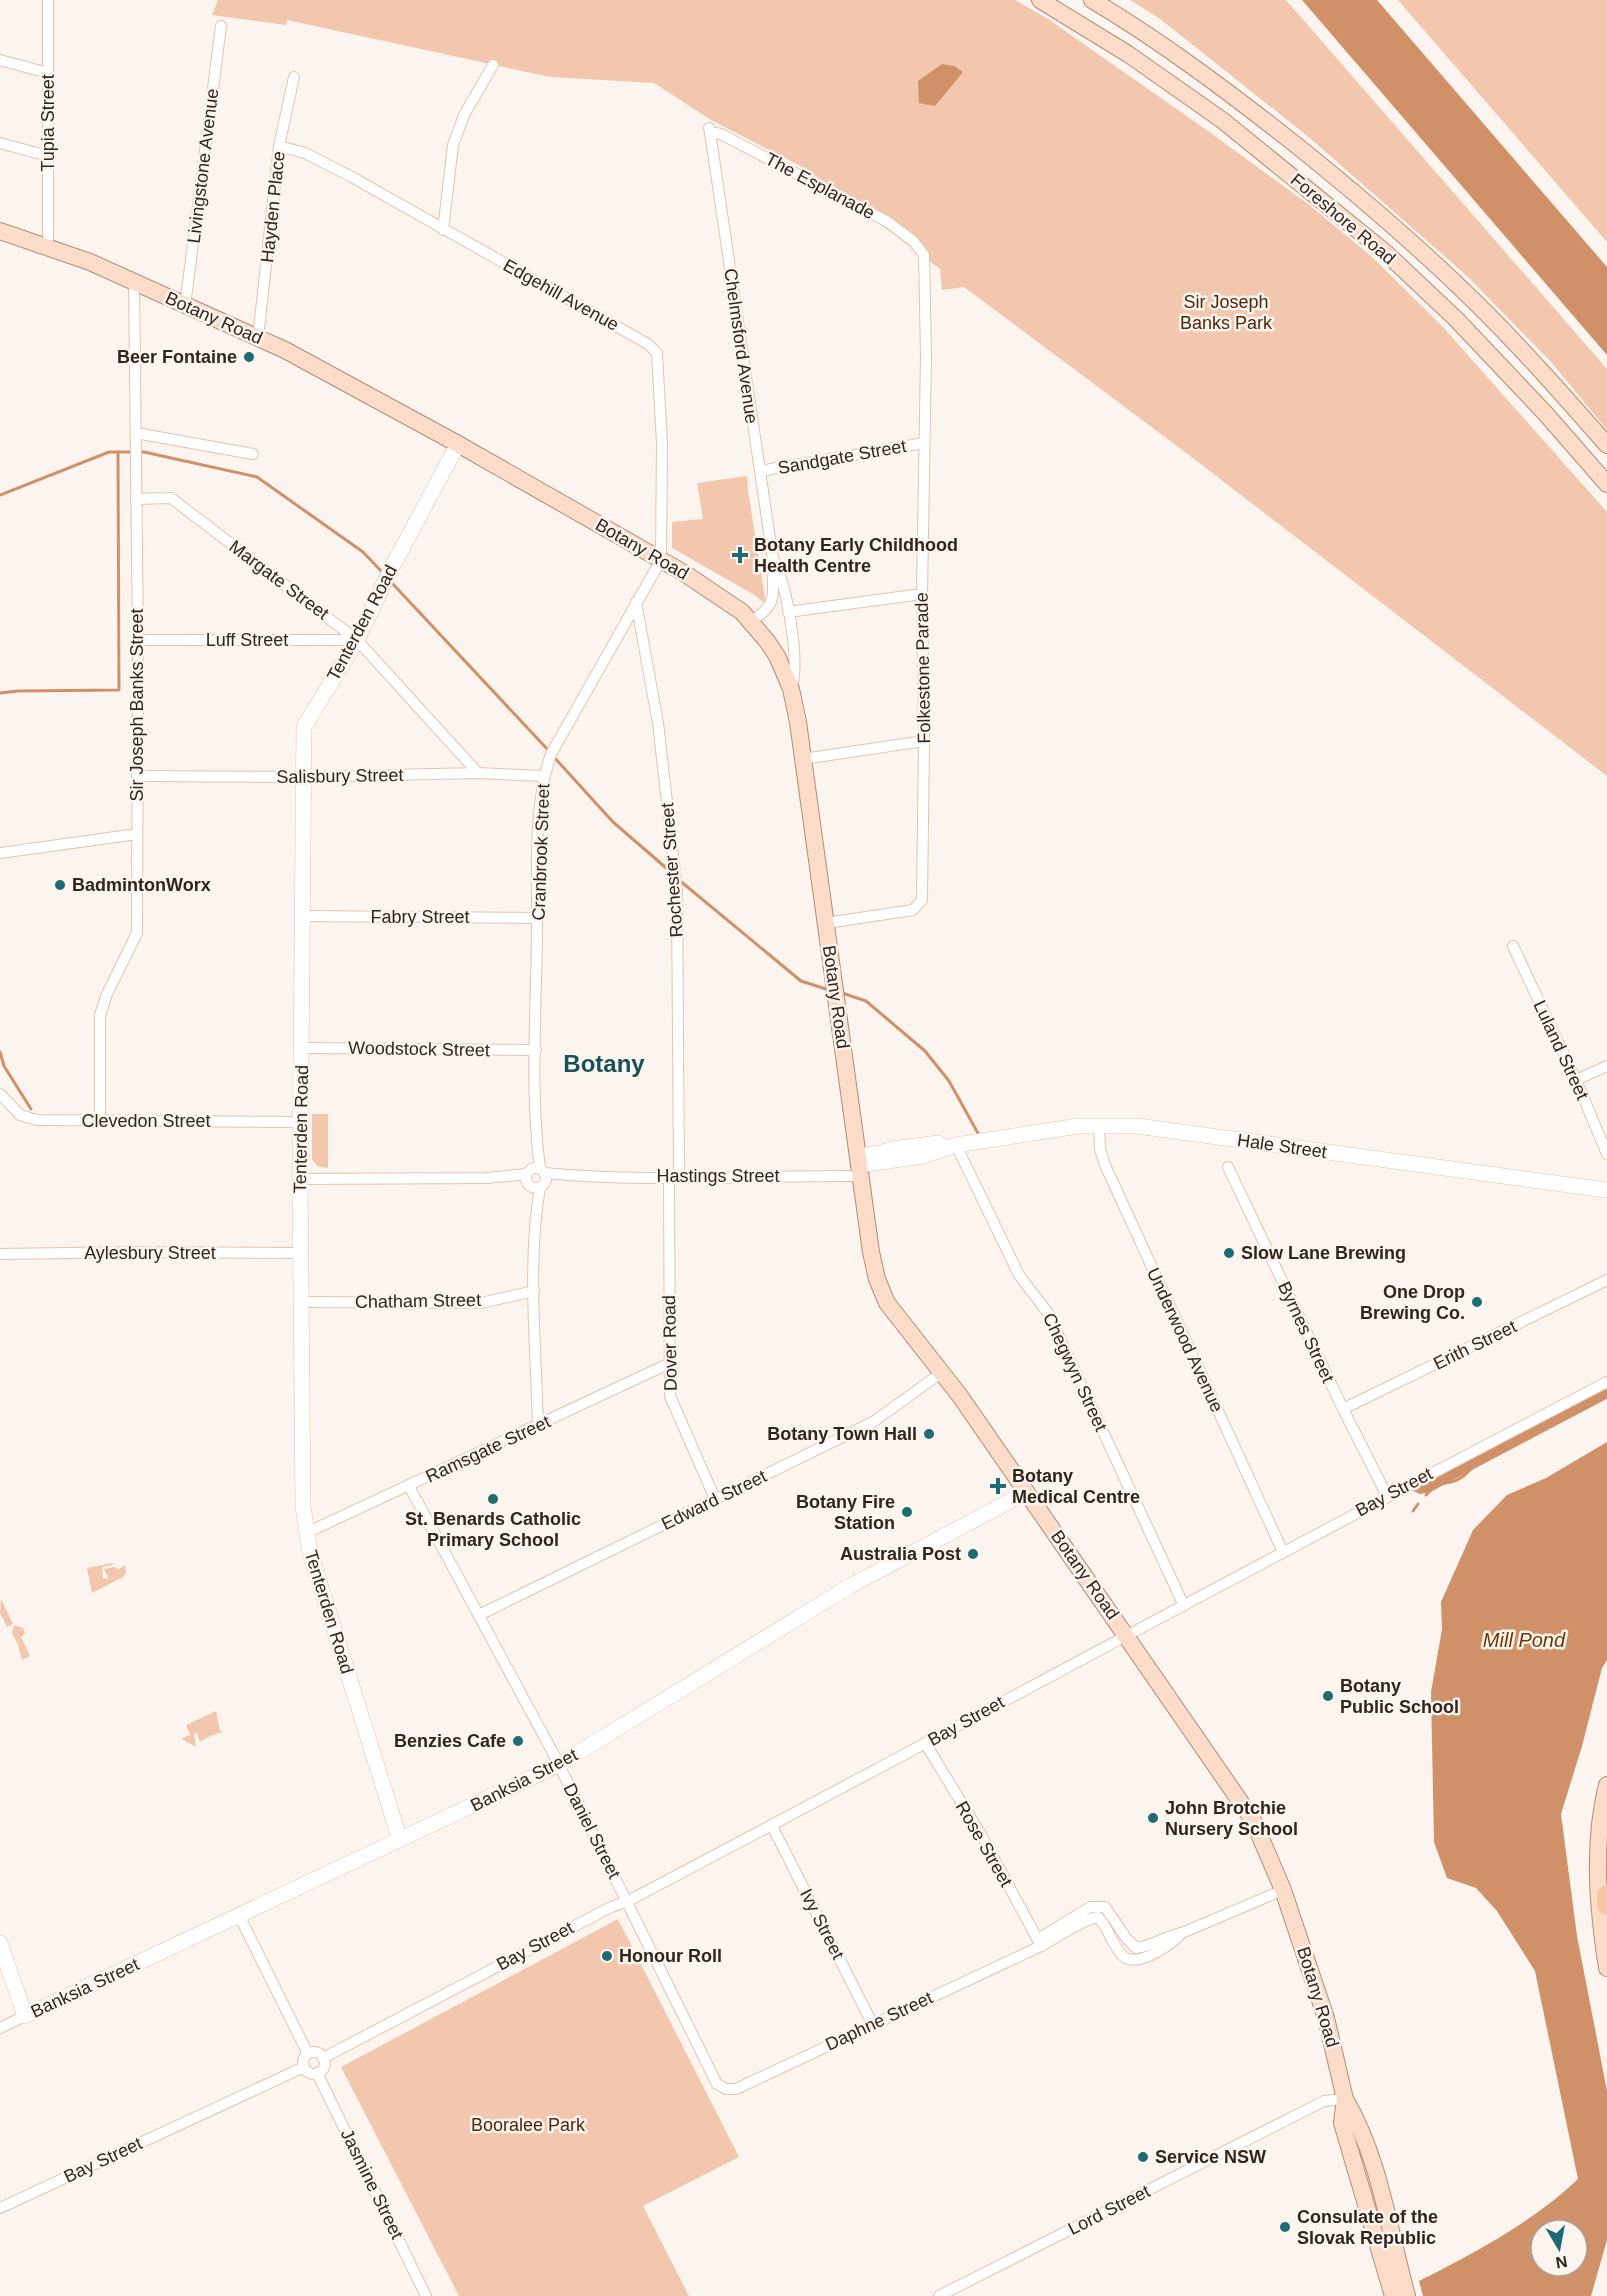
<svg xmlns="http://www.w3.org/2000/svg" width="1607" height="2296" font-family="Helvetica,sans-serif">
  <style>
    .green { fill: #f2c7ad }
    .water { fill: #d19168; fill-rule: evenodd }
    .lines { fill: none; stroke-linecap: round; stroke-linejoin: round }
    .stream { stroke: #d19168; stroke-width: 3 }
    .canal { stroke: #d19168; stroke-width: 10 }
    .street-casing { stroke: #e6c3ae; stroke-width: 12 }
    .secondary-casing { stroke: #e6c3ae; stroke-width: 16 }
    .primary-casing { stroke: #b38d75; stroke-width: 18 }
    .highway-casing { stroke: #b38d75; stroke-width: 21 }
    .street { stroke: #fff; stroke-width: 10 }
    .secondary { stroke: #fff; stroke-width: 15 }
    .primary { stroke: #fbdcc9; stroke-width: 16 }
    .highway { stroke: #f8c5a5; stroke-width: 20 }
    .poi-dot { fill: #1f6b71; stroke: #fbf4ef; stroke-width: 2 }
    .labels { text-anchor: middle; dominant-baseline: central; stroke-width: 5; stroke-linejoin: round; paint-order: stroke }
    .street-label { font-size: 18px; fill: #32251c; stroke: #fbf4ef }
    .park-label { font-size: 18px; fill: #502606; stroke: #fbf4ef }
    .poi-label { font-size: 18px; font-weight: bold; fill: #32251c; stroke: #fbf4ef; text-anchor: start }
    .water-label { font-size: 20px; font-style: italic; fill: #713602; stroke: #fbf4ef }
    .district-label { font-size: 24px; font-weight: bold; fill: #155157; stroke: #fbf4ef }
  </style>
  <rect width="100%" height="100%" fill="#fbf4ef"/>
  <g class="green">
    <path d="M218,0H1015L1048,19L1208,131L1308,204L1371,256L1442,326L1607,512V776L1181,449L964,287L942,290L940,269L806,169L711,120L654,83L550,77L287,20L286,25L212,15Z"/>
    <path d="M1130,0H1286L1607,369V430L1552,363L1467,276L1311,139L1159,18Z"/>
    <path d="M1398,0H1607V242Z"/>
    <path d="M747,476L748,491L766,604L753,594L672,548V522L703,519L697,483Z"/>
    <path d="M312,1114H328V1168L317,1166L312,1159Z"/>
    <path d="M112,1563L113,1565L102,1567L103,1578L106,1579L108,1577L104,1569L114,1567L119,1569L125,1565L126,1573L123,1577L92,1593L87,1568Z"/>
    <path d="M1,1599L13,1624L7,1627L0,1613Z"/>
    <path d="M14,1625L23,1628L25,1634L21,1637L30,1656L22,1660L18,1645L12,1633Z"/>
    <path d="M216,1711L220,1731H225L210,1736L200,1742L197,1733L194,1734L196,1747L183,1740L182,1738L190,1735L186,1725Z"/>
    <path d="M618,1919L739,2157L643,2206L689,2296H459L341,2067Z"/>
  </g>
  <g class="water">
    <path d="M1302,0H1377L1607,267V355Z"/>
    <path d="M942,64L954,66L963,72L935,106L919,103L918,81Z"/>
    <path d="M1607,1442V1660L1602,1668L1582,1746L1561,1814L1577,1936L1607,2091V2240L1591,2296H1423L1419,2281C1474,2253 1533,2222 1578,2179L1535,1971L1497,1911L1476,1888L1447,1878L1434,1842L1431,1692L1442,1629L1441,1602L1473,1530L1507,1495L1546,1478ZM1541,2230H1577V2266H1541Z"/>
  </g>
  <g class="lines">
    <g class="stream">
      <path d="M0,495L109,452H144L257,477L363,552L383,573"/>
      <path d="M391,582L549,751"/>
      <path d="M0,693L18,691L119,690L118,452"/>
      <path d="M553,756L613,822L672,873"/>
      <path d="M679,880L801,981L829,990"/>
      <path d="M842,993L866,1001L925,1051L949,1081L979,1135"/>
      <path d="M0,1052L4,1066L31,1109"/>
      <path d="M1421,1491L1429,1487"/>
      <path d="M1426,1495L1438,1483C1454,1484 1467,1477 1474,1463"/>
      <path d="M1413,1511L1418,1504"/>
    </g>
    <path class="canal" d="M1417,1487L1421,1489L1429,1487L1607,1393"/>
    <g class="street-casing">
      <g id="street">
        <path d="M48,0V246"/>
        <path d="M0,60L48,73"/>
        <path d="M709,128L710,132L721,134L888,222L913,241L924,255L926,356L922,594L924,741L922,900L913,910L826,923"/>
        <path d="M710,132L773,559C770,590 783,602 751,621"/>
        <path d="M0,143L48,156"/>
        <path d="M279,146L305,153L350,176L648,344L657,353L662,444L661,560L551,754C532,809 538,878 537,936C536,1013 530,1092 540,1169"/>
        <path d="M443,230L453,145L464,115L493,65"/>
        <path d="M185,306L221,26"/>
        <path d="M258,338L279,146L294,77"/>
        <path d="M136,433L253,454"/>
        <path d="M760,471L924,443"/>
        <path d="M136,499L171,498L357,640L478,773"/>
        <path d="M774,561C787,586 801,663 791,689"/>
        <path d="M636,602L658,723L677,891L679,1177"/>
        <path d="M788,612L922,594"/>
        <path d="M138,640H357"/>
        <path d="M803,759L924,741"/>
        <path d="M137,776L304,777L478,773L543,776"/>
        <path d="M0,853L137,834"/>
        <path d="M303,916L538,918"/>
        <path d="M1513,946L1576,1080L1607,1154"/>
        <path d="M303,1048L536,1050"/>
        <path d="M1576,1080L1607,1066"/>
        <path d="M0,1094L20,1115L37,1120L301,1122"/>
        <path d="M100,1121V1015L107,994L137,933L138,640L134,281"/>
        <path d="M1099,1126L1100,1149L1105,1165L1283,1552"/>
        <path d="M956,1145L1019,1275L1048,1313L1184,1606"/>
        <path d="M1228,1167L1343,1409L1387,1496"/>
        <circle cx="536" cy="1178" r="10"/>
        <path d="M544,1173C649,1183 756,1175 861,1176"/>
        <path d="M669,1177L670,1396L715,1499"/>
        <path d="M300,1179L486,1178L527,1174"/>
        <path d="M0,1254L137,1252L300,1253"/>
        <path d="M300,1302L481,1303L534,1291"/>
        <path d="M1343,1409L1607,1280"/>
        <path d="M538,1425C536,1347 527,1264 540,1187"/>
        <path d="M409,1486L553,1753L717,2084L726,2089H736L1041,1946C1058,1937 1081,1920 1098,1917C1109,1928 1112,1947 1124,1957C1139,1968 1173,1943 1182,1933"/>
        <path d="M306,1533L668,1364"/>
        <path d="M479,1615L873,1422L941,1373"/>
        <path d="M925,1743L983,1838L1041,1946"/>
        <path d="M772,1826L872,2023"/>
        <path d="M239,1915L308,2054"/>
        <path d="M1041,1946L1043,1936L1090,1907H1105L1127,1939L1136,1948C1152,1946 1166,1936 1182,1933L1283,1890"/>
        <path d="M0,2028L25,2016"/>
        <circle cx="314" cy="2063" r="11"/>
        <path d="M323,2058L611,1907L628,1901C955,1729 1279,1552 1607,1382"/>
        <path d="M317,2073L426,2296"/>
        <path d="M0,2208L304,2067"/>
        <path d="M939,2296L1324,2101L1345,2099"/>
      </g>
    </g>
    <g class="secondary-casing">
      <g id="secondary">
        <path d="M865,1155L880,1153L892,1149L939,1143"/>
        <path d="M859,1165L923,1156L956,1145L1052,1130L1079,1126H1137L1606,1190"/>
        <path d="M400,1840L310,1552L303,1507L300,1179L304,727L357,640L391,569L458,444"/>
        <path d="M0,1943L25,2016L558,1765L850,1586L1027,1492"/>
      </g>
    </g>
    <g class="primary-casing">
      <g id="primary">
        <path d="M1040,0L1128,54L1222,120L1386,253L1456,319L1545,413L1607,484"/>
        <path d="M1092,0C1164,43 1230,93 1296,145C1357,194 1418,246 1474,301C1521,347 1564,396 1607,445"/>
        <path d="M0,231L90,262L285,350L458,444L684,573L742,612L767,641L777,656L791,689L798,722L871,1252L877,1279L887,1303L960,1396L1253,1820L1283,1890L1326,2018L1345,2099L1342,2123L1393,2296"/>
        <path d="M1607,1785C1592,1844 1598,1909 1607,1968"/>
        <path d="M1345,2099C1380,2158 1389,2231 1407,2296"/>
      </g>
    </g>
    <g class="highway-casing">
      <path id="highway" d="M1607,1895V1905"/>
    </g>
    <use href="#street" class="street"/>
    <use href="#secondary" class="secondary"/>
    <use href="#primary" class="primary"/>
    <use href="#highway" class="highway"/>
  </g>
  <g class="poi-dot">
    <circle cx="249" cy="357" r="6"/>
    <path d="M737 546h6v6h6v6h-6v6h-6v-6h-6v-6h6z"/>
    <circle cx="60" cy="885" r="6"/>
    <circle cx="1229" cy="1253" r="6"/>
    <circle cx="1477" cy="1302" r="6"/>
    <circle cx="929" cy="1434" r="6"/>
    <path d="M995 1477h6v6h6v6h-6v6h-6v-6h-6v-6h6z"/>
    <circle cx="493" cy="1499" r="6"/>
    <circle cx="907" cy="1512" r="6"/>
    <circle cx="973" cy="1554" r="6"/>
    <circle cx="1328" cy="1696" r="6"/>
    <circle cx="518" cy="1741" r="6"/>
    <circle cx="1153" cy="1818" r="6"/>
    <circle cx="607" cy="1956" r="6"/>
    <circle cx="1143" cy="2157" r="6"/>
    <circle cx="1285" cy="2227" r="6"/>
  </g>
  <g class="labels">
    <g class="street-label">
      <text transform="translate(48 123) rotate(-90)">Tupia Street</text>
      <text transform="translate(203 166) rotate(-83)">Livingstone Avenue</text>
      <text transform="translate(820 186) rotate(28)">The Esplanade</text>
      <text transform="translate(273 207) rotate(-84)">Hayden Place</text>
      <text transform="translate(1343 219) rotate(40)">Foreshore Road</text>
      <text transform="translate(561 295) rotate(29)">Edgehill Avenue</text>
      <text transform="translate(214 318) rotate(24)">Botany Road</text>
      <text transform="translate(741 346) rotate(82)">Chelmsford Avenue</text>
      <text transform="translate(842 457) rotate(-10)">Sandgate Street</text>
      <text transform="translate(642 549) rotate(30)">Botany Road</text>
      <text transform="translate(279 580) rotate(37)">Margate Street</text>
      <text transform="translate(362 623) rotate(-62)">Tenterden Road</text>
      <text x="247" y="640">Luff Street</text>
      <text transform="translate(923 668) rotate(-91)">Folkestone Parade</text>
      <text transform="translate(137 705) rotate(-90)">Sir Joseph Banks Street</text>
      <text transform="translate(340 776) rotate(-1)">Salisbury Street</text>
      <text transform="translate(541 852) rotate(-88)">Cranbrook Street</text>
      <text transform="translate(672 870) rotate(-94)">Rochester Street</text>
      <text x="420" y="917">Fabry Street</text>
      <text transform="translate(836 997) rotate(82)">Botany Road</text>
      <text transform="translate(419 1049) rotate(1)">Woodstock Street</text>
      <text transform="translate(1561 1050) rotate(65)">Luland Street</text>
      <text x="146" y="1121">Clevedon Street</text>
      <text transform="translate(301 1129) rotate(-89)">Tenterden Road</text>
      <text transform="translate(1282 1146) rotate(8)">Hale Street</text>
      <text x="718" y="1176">Hastings Street</text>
      <text x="150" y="1253">Aylesbury Street</text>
      <text transform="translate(418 1301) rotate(-1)">Chatham Street</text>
      <text transform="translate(1306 1332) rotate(65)">Byrnes Street</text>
      <text transform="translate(1185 1340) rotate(65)">Underwood Avenue</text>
      <text transform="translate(670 1343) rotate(-91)">Dover Road</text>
      <text transform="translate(1475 1345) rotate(-26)">Erith Street</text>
      <text transform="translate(1075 1372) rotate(65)">Chegwyn Street</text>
      <text transform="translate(488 1449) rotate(-25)">Ramsgate Street</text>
      <text transform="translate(1394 1492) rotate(-28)">Bay Street</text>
      <text transform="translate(714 1500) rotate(-26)">Edward Street</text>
      <text transform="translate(1085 1575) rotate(55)">Botany Road</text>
      <text transform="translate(329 1612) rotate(73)">Tenterden Road</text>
      <text transform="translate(966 1721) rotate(-29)">Bay Street</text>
      <text transform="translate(524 1780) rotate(-27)">Banksia Street</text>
      <text transform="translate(592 1831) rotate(63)">Daniel Street</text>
      <text transform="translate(984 1844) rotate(60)">Rose Street</text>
      <text transform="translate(822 1924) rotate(63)">Ivy Street</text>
      <text transform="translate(535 1946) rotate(-28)">Bay Street</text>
      <text transform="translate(85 1988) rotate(-25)">Banksia Street</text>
      <text transform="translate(1318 1997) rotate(73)">Botany Road</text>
      <text transform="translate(879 2021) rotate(-25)">Daphne Street</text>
      <text transform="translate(103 2160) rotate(-25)">Bay Street</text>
      <text transform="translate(372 2184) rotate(64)">Jasmine Street</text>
      <text transform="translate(1109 2210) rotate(-27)">Lord Street</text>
    </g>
    <g class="park-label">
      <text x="1226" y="302">Sir Joseph<tspan x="1226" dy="21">Banks Park</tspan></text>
      <text x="528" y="2125">Booralee Park</text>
    </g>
    <g class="poi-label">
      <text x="237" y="357" text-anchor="end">Beer Fontaine</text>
      <text x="754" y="545">Botany Early Childhood<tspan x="754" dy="21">Health Centre</tspan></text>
      <text x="72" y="885">BadmintonWorx</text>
      <text x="1241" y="1253">Slow Lane Brewing</text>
      <text x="1465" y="1292" text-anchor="end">One Drop<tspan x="1465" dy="21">Brewing Co.</tspan></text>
      <text x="917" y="1434" text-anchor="end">Botany Town Hall</text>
      <text x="1012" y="1476">Botany<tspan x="1012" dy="21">Medical Centre</tspan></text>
      <text x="895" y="1502" text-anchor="end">Botany Fire<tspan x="895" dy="21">Station</tspan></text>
      <text x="493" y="1519" text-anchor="middle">St. Benards Catholic<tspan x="493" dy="21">Primary School</tspan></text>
      <text x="961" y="1554" text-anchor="end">Australia Post</text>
      <text x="1340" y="1686">Botany<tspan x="1340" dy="21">Public School</tspan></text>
      <text x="506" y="1741" text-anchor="end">Benzies Cafe</text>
      <text x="1165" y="1808">John Brotchie<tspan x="1165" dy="21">Nursery School</tspan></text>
      <text x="619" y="1956">Honour Roll</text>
      <text x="1155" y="2157">Service NSW</text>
      <text x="1297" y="2217">Consulate of the<tspan x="1297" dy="21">Slovak Republic</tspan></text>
    </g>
    <g class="water-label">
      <text x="1524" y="1640">Mill Pond</text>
    </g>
    <g class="district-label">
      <text x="604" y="1063">Botany</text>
    </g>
  </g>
  <g transform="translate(1559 2248) rotate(170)"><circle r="28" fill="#fbf4ef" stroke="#aba19b" stroke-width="1.5"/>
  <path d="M0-4.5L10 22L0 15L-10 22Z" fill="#1f6b71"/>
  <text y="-9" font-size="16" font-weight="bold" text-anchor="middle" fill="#32251c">N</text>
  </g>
</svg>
